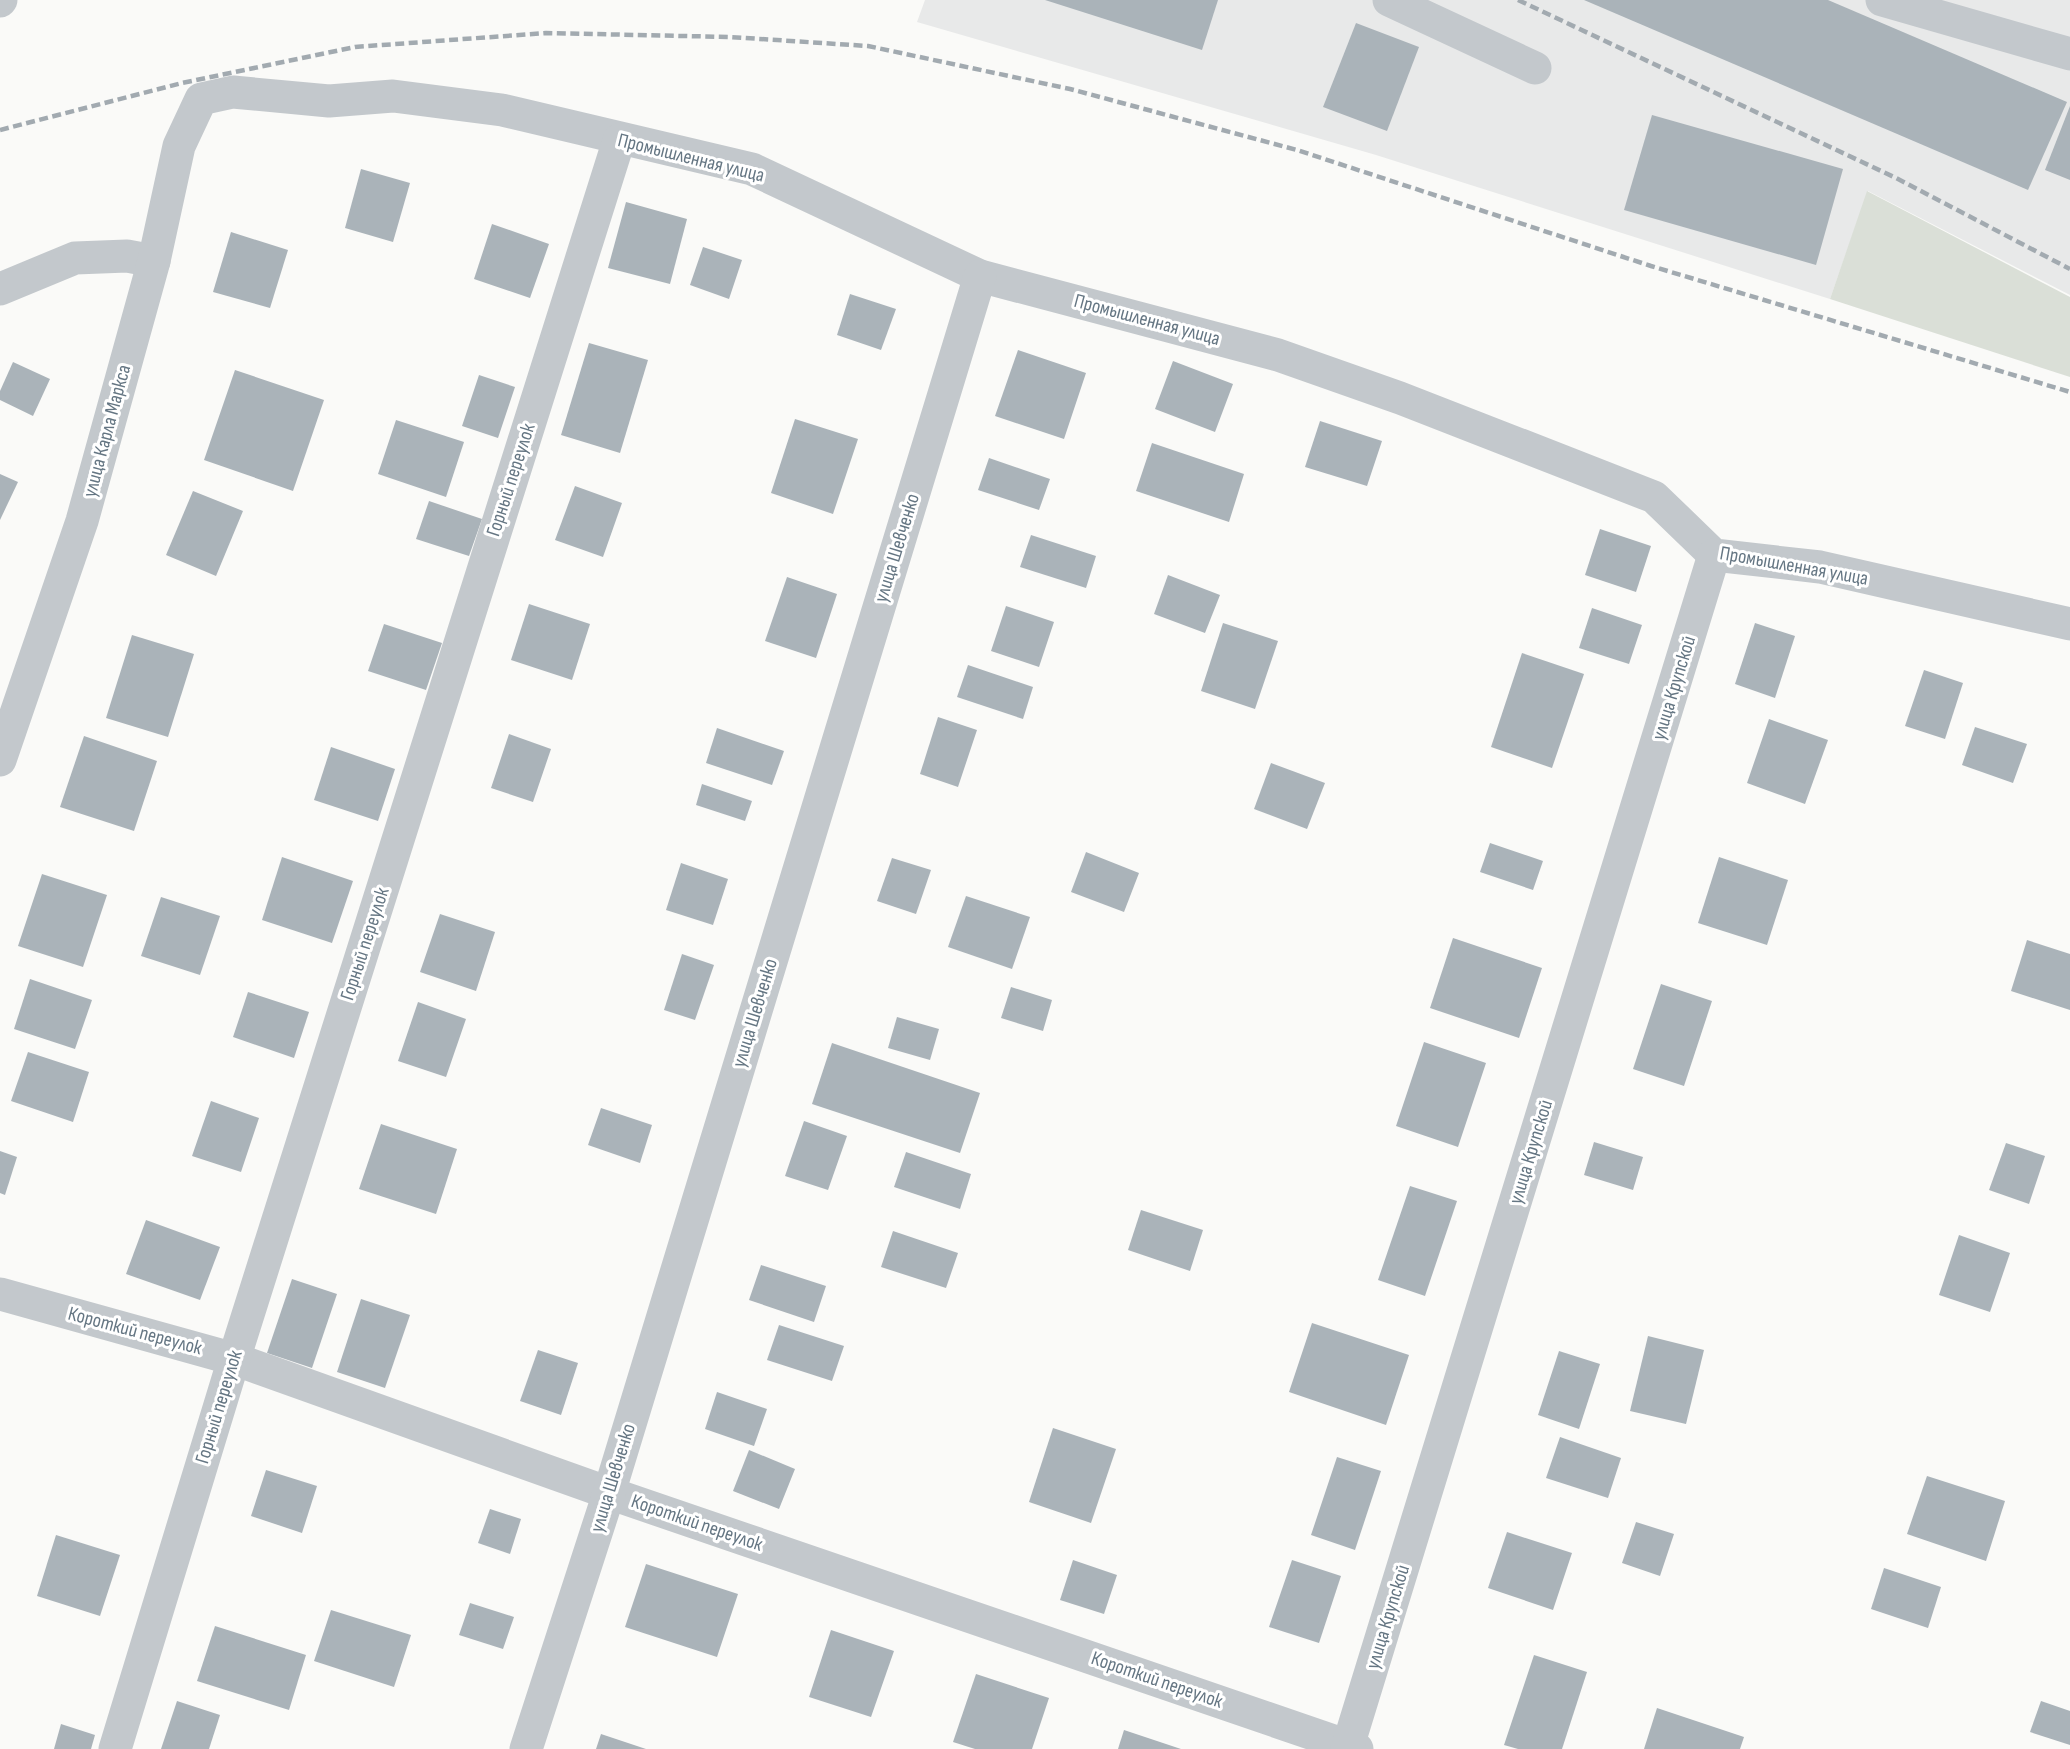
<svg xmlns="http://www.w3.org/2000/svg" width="2070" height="1749" font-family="'Sofia Sans Condensed',sans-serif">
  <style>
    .built { fill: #e8e9e9 }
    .green { fill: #dadfd7 }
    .building { fill: #aab3b9 }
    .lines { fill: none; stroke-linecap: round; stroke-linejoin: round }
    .minor { stroke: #c3c8cc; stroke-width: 33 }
    .rail { stroke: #a2aab0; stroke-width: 4.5; stroke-dasharray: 9 4.5; stroke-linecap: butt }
    .labels { text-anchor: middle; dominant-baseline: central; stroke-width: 6; stroke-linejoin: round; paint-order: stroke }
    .street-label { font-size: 20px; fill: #657683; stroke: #fff }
  </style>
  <rect width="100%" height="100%" fill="#fafaf8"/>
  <path class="built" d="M925,0H2070V295L1868,191L1830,299L1376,155L917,22Z"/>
  <path class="green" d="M1867,191L2070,297V377L1830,299Z"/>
  <g class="building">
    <path d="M1045,0H1218L1202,50Z"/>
    <path d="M1584,0H1828L2067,102L2028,190Z"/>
    <path d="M1356,23L1419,47L1387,131L1323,107Z"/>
    <path d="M2070,106V180L2045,170Z"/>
    <path d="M1652,115L1843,169L1816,265L1624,210Z"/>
    <path d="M361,169L410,183L393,242L345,228Z"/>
    <path d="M626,202L687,219L670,284L608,268Z"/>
    <path d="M492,224L549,244L530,298L474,279Z"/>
    <path d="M231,232L288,250L270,308L213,292Z"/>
    <path d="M703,247L742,260L729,299L690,285Z"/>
    <path d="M850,294L896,309L881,350L837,335Z"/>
    <path d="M589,343L648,360L620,453L561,435Z"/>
    <path d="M1018,350L1086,373L1064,439L995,416Z"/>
    <path d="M1173,361L1233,384L1215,432L1155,409Z"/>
    <path d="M13,362L50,379L33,416L0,400V391Z"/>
    <path d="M235,370L324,400L293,491L204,460Z"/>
    <path d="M479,375L515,387L498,438L462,426Z"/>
    <path d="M795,419L858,439L833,514L771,493Z"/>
    <path d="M396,420L464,442L446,497L378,474Z"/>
    <path d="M1320,421L1382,441L1367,486L1305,467Z"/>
    <path d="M1152,443L1244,474L1229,522L1136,491Z"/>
    <path d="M989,458L1050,479L1039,510L978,490Z"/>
    <path d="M0,474L18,482L0,520Z"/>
    <path d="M575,486L622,503L603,557L555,540Z"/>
    <path d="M193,491L243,511L216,576L166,555Z"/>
    <path d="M429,501L482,519L469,556L416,539Z"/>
    <path d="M1600,529L1651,546L1636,592L1585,575Z"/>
    <path d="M1031,535L1096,556L1086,588L1020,567Z"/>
    <path d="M1168,575L1220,595L1205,633L1154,614Z"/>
    <path d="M787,577L837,594L816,658L765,641Z"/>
    <path d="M529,604L590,624L572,680L511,660Z"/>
    <path d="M1006,606L1054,622L1039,667L991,651Z"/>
    <path d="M1592,608L1642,625L1629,664L1579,648Z"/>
    <path d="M1223,623L1278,641L1255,709L1201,691Z"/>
    <path d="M1755,623L1795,636L1775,698L1735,684Z"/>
    <path d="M384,624L442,643L426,690L368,671Z"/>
    <path d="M132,635L194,654L168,737L106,718Z"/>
    <path d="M1522,653L1584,674L1552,768L1491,747Z"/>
    <path d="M968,665L1033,687L1023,719L957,697Z"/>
    <path d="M1924,670L1963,683L1945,739L1905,726Z"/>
    <path d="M938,717L977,730L958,787L920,774Z"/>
    <path d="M1769,719L1828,740L1805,804L1747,783Z"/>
    <path d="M1975,727L2027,744L2013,783L1962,765Z"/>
    <path d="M717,728L784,751L772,785L706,763Z"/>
    <path d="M509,734L551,749L533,802L491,788Z"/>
    <path d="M84,736L157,761L134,831L60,807Z"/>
    <path d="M331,747L395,769L378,821L314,800Z"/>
    <path d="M1271,763L1325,783L1307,829L1254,809Z"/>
    <path d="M702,784L752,801L745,821L696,805Z"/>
    <path d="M1490,843L1543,861L1533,890L1480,872Z"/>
    <path d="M1086,852L1139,873L1124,912L1071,892Z"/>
    <path d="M282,857L353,881L332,943L262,920Z"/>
    <path d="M1719,857L1788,880L1767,945L1698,923Z"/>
    <path d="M892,858L931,870L916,914L877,901Z"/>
    <path d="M681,863L728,879L713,925L666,910Z"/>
    <path d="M42,874L107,895L83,967L18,946Z"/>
    <path d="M966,896L1030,917L1012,969L948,947Z"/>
    <path d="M161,897L220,916L200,975L141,956Z"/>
    <path d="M440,914L495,932L476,991L420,972Z"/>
    <path d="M1453,938L1542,968L1519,1038L1430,1008Z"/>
    <path d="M2027,940L2070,954V1010L2011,991Z"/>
    <path d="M682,954L714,965L695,1020L664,1010Z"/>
    <path d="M30,979L92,1000L75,1049L14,1029Z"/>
    <path d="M1661,984L1712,1001L1684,1086L1633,1069Z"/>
    <path d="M1011,987L1052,1000L1043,1031L1001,1018Z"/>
    <path d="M248,992L309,1012L294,1058L233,1037Z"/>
    <path d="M418,1002L466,1019L446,1077L398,1061Z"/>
    <path d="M897,1017L939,1029L930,1060L888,1048Z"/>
    <path d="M1424,1042L1486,1063L1458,1147L1396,1126Z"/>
    <path d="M832,1043L980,1093L960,1153L812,1104Z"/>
    <path d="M28,1052L89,1072L73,1122L11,1101Z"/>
    <path d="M211,1101L259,1118L241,1172L192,1156Z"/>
    <path d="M601,1108L652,1125L640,1163L588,1145Z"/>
    <path d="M804,1121L847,1136L828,1190L785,1176Z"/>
    <path d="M381,1124L457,1149L436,1214L359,1189Z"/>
    <path d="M1594,1142L1643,1157L1633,1190L1584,1175Z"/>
    <path d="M2006,1143L2045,1156L2029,1204L1989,1190Z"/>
    <path d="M0,1151L17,1157L5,1195L0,1193Z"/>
    <path d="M906,1152L971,1174L960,1209L894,1187Z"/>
    <path d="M1410,1186L1457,1201L1425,1296L1378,1280Z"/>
    <path d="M1141,1210L1203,1230L1190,1271L1128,1250Z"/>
    <path d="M146,1220L220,1247L200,1300L126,1274Z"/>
    <path d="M893,1231L958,1253L946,1288L881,1267Z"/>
    <path d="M1959,1235L2010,1253L1990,1312L1939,1295Z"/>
    <path d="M761,1265L826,1286L814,1322L749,1300Z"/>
    <path d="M292,1279L337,1294L312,1368L267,1353Z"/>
    <path d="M361,1299L410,1315L385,1388L337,1372Z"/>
    <path d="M1312,1323L1409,1355L1386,1425L1289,1392Z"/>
    <path d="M779,1325L844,1346L832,1381L767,1360Z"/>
    <path d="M1648,1336L1704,1350L1686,1424L1630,1411Z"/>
    <path d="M538,1350L578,1363L561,1415L520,1401Z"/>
    <path d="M1559,1351L1600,1364L1579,1429L1538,1415Z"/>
    <path d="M717,1392L767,1409L754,1446L705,1429Z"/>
    <path d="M1053,1428L1116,1449L1091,1523L1029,1502Z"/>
    <path d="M1560,1437L1621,1458L1608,1498L1546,1478Z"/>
    <path d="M749,1450L795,1469L779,1509L733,1491Z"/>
    <path d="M1337,1457L1381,1471L1355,1550L1311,1535Z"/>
    <path d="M266,1470L317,1486L302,1533L251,1516Z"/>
    <path d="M1927,1476L2005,1501L1986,1561L1907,1534Z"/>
    <path d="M490,1509L521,1519L510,1554L478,1543Z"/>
    <path d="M1636,1522L1674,1534L1660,1576L1622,1563Z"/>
    <path d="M1507,1532L1572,1553L1553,1610L1488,1588Z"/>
    <path d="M56,1535L120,1555L100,1616L37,1596Z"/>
    <path d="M1073,1560L1117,1575L1104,1614L1060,1600Z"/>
    <path d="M1292,1560L1341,1576L1319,1643L1269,1627Z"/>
    <path d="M646,1564L738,1594L717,1657L625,1627Z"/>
    <path d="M1884,1568L1941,1587L1928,1628L1871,1609Z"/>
    <path d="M470,1603L514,1617L503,1649L459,1635Z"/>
    <path d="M331,1610L411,1635L394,1687L314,1661Z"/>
    <path d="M215,1626L306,1655L289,1710L197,1681Z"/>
    <path d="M831,1630L894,1651L871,1717L809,1697Z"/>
    <path d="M1534,1655L1587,1672L1562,1749H1518L1504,1745Z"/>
    <path d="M976,1674L1049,1698L1032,1749H975L953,1742Z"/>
    <path d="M177,1701L220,1715L209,1749H161Z"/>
    <path d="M2041,1701L2070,1711V1745L2030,1732Z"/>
    <path d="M1657,1708L1744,1737L1740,1749H1644Z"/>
    <path d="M61,1724L95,1735L91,1749H54Z"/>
    <path d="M1124,1730L1181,1749H1118Z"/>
    <path d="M601,1734L646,1749H596Z"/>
  </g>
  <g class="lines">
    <g class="minor">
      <path d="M1389,0L1535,68"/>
      <path d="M1882,0L2070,54"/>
      <path d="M0,1L1,0"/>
      <path d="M0,289L75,258L127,256L154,261"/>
      <path d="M0,760L82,521L154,261L179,146L201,99L233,92L329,101L393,96L502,110L752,169L980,276L1278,355L1400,398L1654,497L1714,555L1820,567L2070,624"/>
      <path d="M0,1294L234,1359L609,1493L1357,1749"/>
      <path d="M115,1749L234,1359L619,140"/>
      <path d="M526,1749L609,1493L980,276"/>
      <path d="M1347,1749L1714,555"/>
    </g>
    <g class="rail">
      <path d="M1518,0L1896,178L2070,269"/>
      <path d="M0,130L182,83L355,47L546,33L730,37L868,46L1070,89L1297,150L1651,266L2070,392"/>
    </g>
  </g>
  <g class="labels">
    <g class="street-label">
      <text transform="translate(691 158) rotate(14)">Промышленная улица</text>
      <text transform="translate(1147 320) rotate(15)">Промышленная улица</text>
      <text transform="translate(107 431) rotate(-75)">улица Карла Маркса</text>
      <text transform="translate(511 480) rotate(-72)">Горный переулок</text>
      <text transform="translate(897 548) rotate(-73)">улица Шевченко</text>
      <text transform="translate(1794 566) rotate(10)">Промышленная улица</text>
      <text transform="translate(1674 688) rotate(-73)">улица Крупской</text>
      <text transform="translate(365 944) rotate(-72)">Горный переулок</text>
      <text transform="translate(755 1013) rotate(-73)">улица Шевченко</text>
      <text transform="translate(1531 1152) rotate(-73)">улица Крупской</text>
      <text transform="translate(135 1331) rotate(15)">Короткий переулок</text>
      <text transform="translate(219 1407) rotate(-73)">Горный переулок</text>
      <text transform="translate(613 1478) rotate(-73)">улица Шевченко</text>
      <text transform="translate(697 1523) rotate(19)">Короткий переулок</text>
      <text transform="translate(1388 1617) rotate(-73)">улица Крупской</text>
      <text transform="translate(1157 1680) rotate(19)">Короткий переулок</text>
    </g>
  </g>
</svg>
